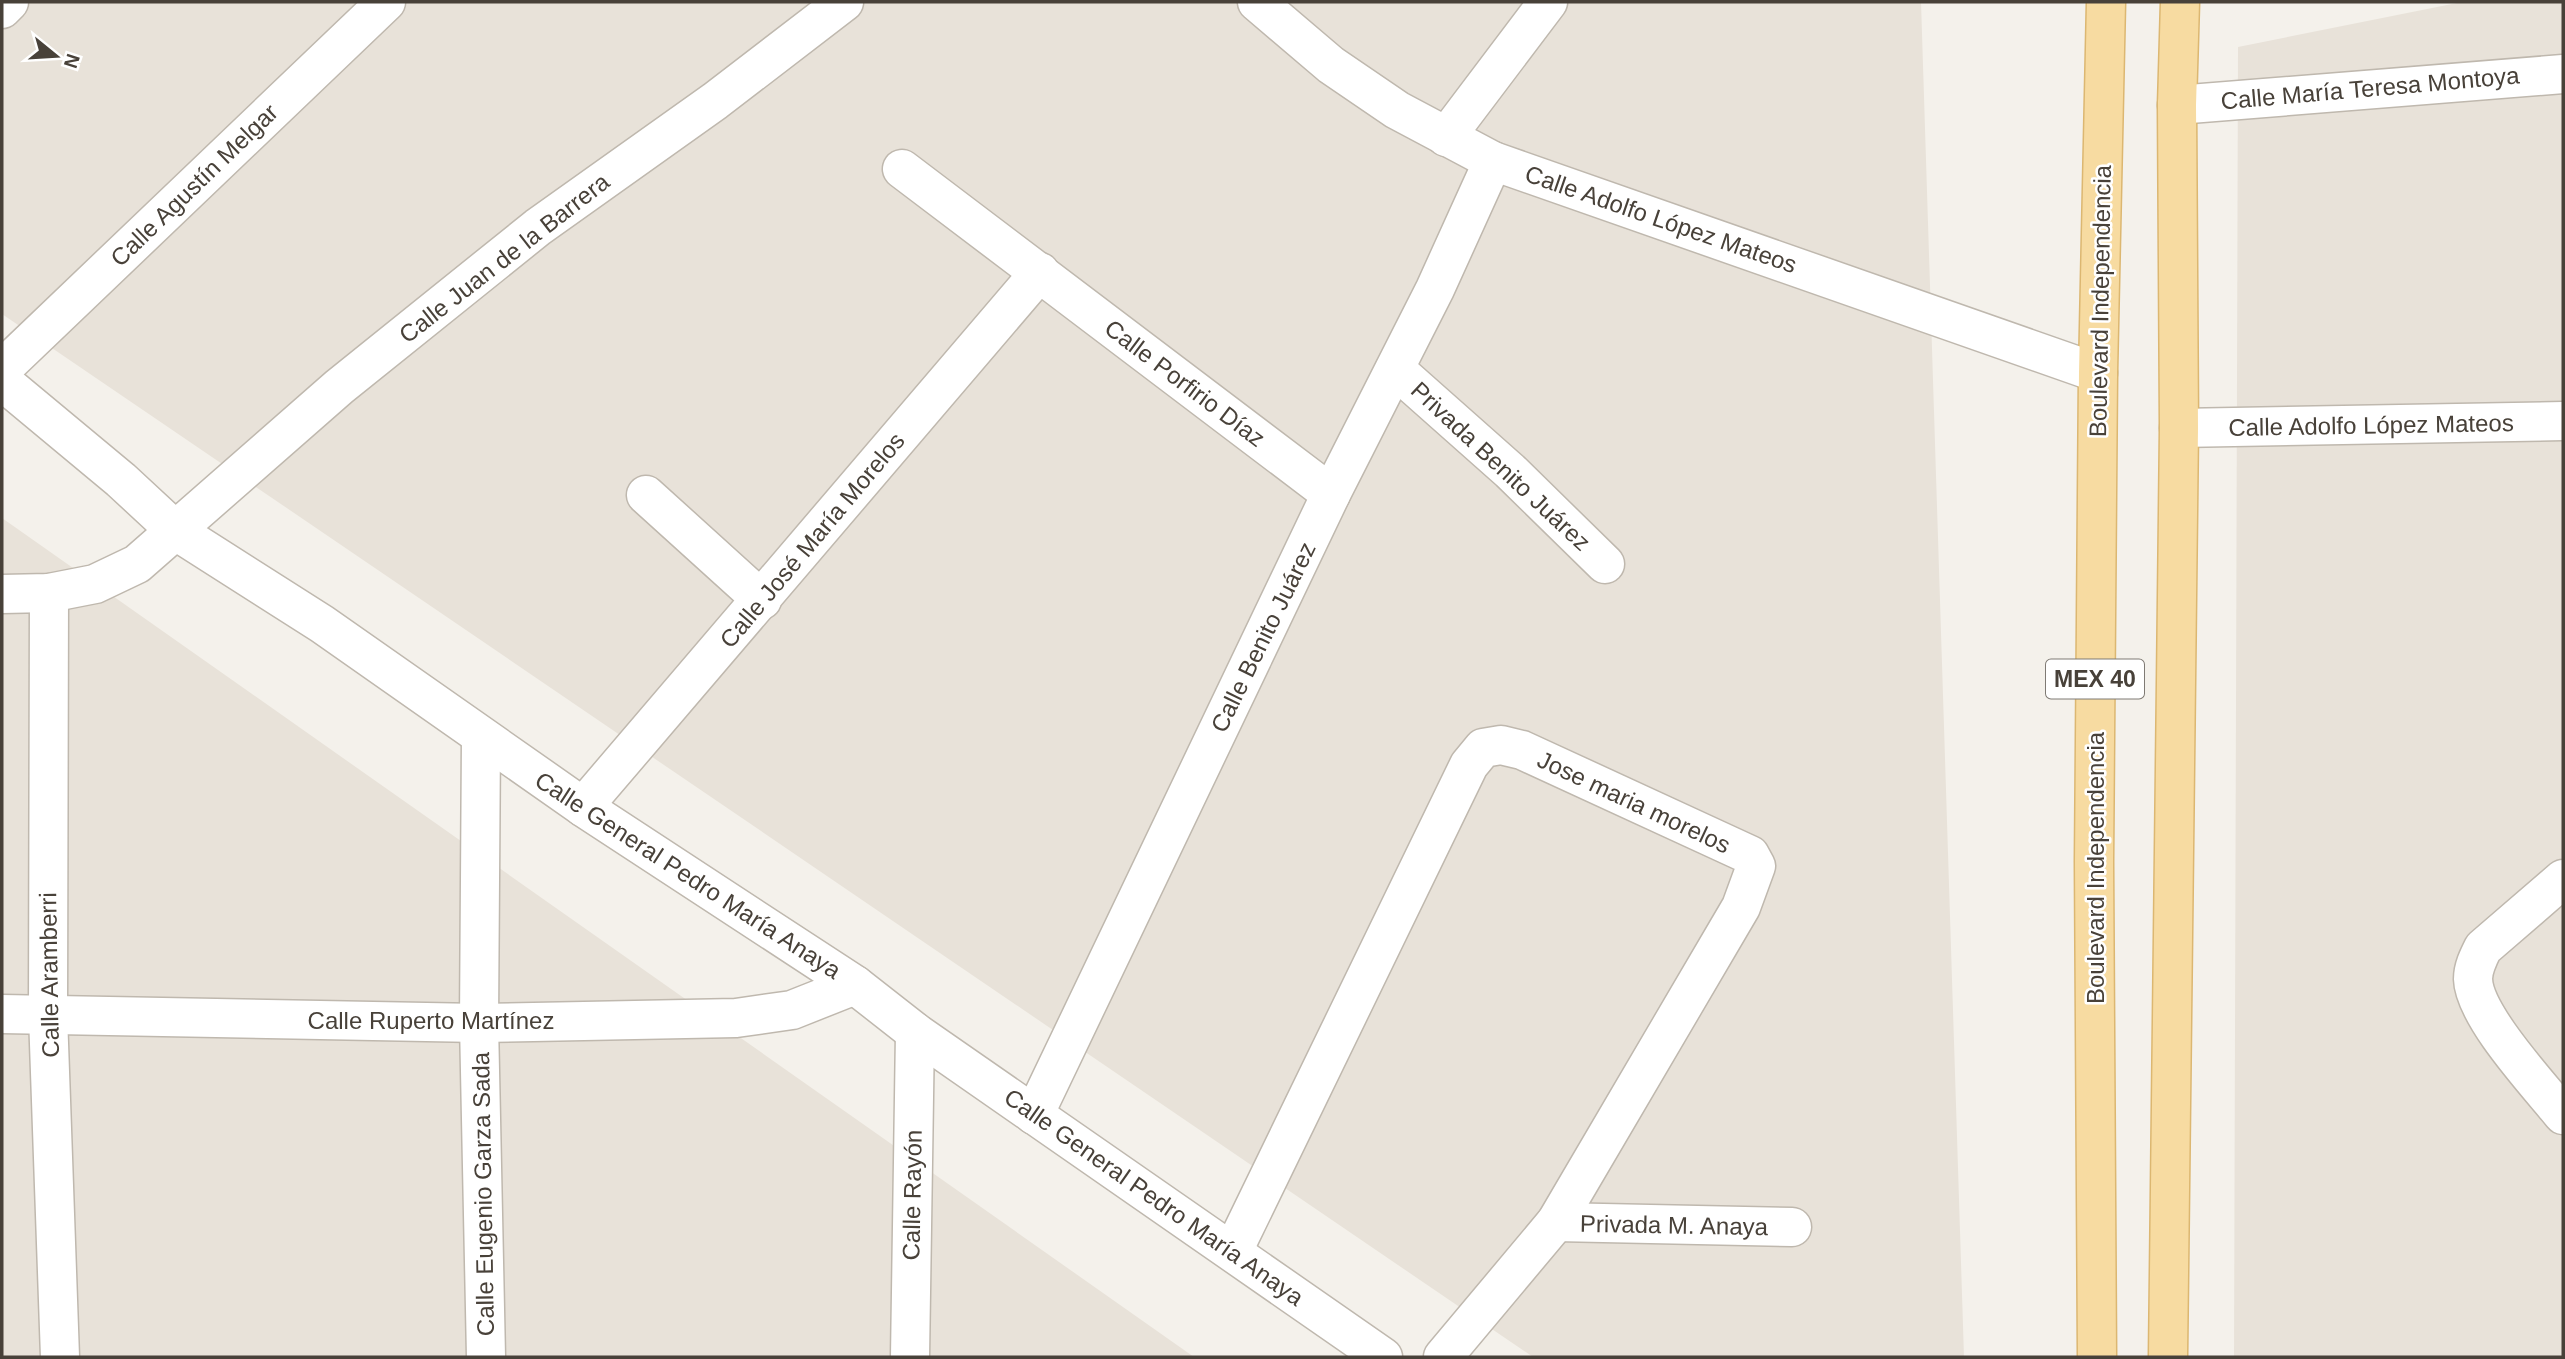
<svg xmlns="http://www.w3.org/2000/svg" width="2565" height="1359" font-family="Helvetica,sans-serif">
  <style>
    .residential { fill: #e8e2d9 }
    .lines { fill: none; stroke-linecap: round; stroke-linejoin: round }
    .minor-casing { stroke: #bfb8ae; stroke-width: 41 }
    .major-casing { stroke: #dcb771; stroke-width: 41 }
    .minor { stroke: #fff; stroke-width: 38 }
    .major { stroke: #f7dba1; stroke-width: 38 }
    .labels { text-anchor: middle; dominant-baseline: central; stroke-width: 5; stroke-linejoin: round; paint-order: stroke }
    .shield { fill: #fff; stroke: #7f7a74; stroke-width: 2 }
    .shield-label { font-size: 23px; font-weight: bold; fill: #484139 }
    .street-label { font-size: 24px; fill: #484139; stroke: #fff }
  </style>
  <rect width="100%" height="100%" fill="#f4f1eb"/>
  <g class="residential">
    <path d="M2,2H1921L1964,1357H1533L2,314Z"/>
    <path d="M2462,2H2563V1357H2234L2238,47Z"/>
    <path d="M2,518L1194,1357H2Z"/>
  </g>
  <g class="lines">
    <g class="minor-casing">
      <g id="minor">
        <path d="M1257,2L1331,65L1397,110L1493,161L2098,373"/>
        <path d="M2,9L9,2"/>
        <path d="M2177,105L2563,74"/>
        <path d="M1446,137L1548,2"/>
        <path d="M902,169L1331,494"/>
        <path d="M2,369L386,2"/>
        <path d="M1395,369L1510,471L1605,564"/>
        <path d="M2,381L121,480L176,531L322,624L583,807L855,985L915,1032L1383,1357"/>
        <path d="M2179,428L2563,421"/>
        <path d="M646,495L762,600"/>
        <path d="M49,593L48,1015L60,1357"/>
        <path d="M2,594L49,593L95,584L137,564L339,387L538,227L715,101L844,2"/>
        <path d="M481,737L479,1023L486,1357"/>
        <path d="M583,807L1040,272"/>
        <path d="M2563,879L2483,948C2478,958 2473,968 2473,979C2474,1016 2539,1085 2563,1115"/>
        <path d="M2,1014L479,1023L736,1018L792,1010L855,985"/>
        <path d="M1034,1115L1331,494L1435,289L1493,161"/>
        <path d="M1556,1222L1792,1227"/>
        <path d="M1233,1251L1469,765L1483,748L1501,745L1522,750L1750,855L1756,866L1741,907L1556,1222L1443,1357"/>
        <path d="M910,1357L915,1032"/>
      </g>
    </g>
    <g class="major-casing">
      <g id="major">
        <path d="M2097,1357L2094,862L2098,373L2106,2"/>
        <path d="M2168,1357L2179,428L2177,105L2180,2"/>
      </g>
    </g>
    <use href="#minor" class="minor"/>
    <use href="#major" class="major"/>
  </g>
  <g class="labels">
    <rect class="shield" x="2046" y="659.5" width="98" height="39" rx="5"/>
    <g class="shield-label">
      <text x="2095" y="679">MEX 40</text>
    </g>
    <g class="street-label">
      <text transform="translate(2370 88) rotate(-5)">Calle María Teresa Montoya</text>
      <text transform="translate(194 185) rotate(-44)">Calle Agustín Melgar</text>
      <text transform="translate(1661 219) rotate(19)">Calle Adolfo López Mateos</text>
      <text transform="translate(504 258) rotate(-38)">Calle Juan de la Barrera</text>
      <text transform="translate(2100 301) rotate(-89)">Boulevard Independencia</text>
      <text transform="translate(1185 383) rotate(37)">Calle Porfirio Díaz</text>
      <text transform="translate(2371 425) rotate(-1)">Calle Adolfo López Mateos</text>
      <text transform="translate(1501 466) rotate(43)">Privada Benito Juárez</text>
      <text transform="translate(812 540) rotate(-50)">Calle José María Morelos</text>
      <text transform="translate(1263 637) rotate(-64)">Calle Benito Juárez</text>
      <text transform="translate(1634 802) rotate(25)">Jose maria morelos</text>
      <text transform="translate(2095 868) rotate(-90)">Boulevard Independencia</text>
      <text transform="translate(688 875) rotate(33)">Calle General Pedro María Anaya</text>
      <text transform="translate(49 975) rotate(-91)">Calle Aramberri</text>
      <text x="431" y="1020">Calle Ruperto Martínez</text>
      <text transform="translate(483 1194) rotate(-91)">Calle Eugenio Garza Sada</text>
      <text transform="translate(912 1195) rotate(-89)">Calle Rayón</text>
      <text transform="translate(1154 1197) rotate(35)">Calle General Pedro María Anaya</text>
      <text transform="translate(1674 1225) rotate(1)">Privada M. Anaya</text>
    </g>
  </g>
  <rect width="2565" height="1359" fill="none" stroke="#484139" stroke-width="7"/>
  <g transform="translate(56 56) rotate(108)" stroke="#ffffff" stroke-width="5" paint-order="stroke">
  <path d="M0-5L12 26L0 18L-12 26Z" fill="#484139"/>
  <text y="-10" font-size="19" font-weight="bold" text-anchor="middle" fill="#484139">N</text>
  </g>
</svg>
